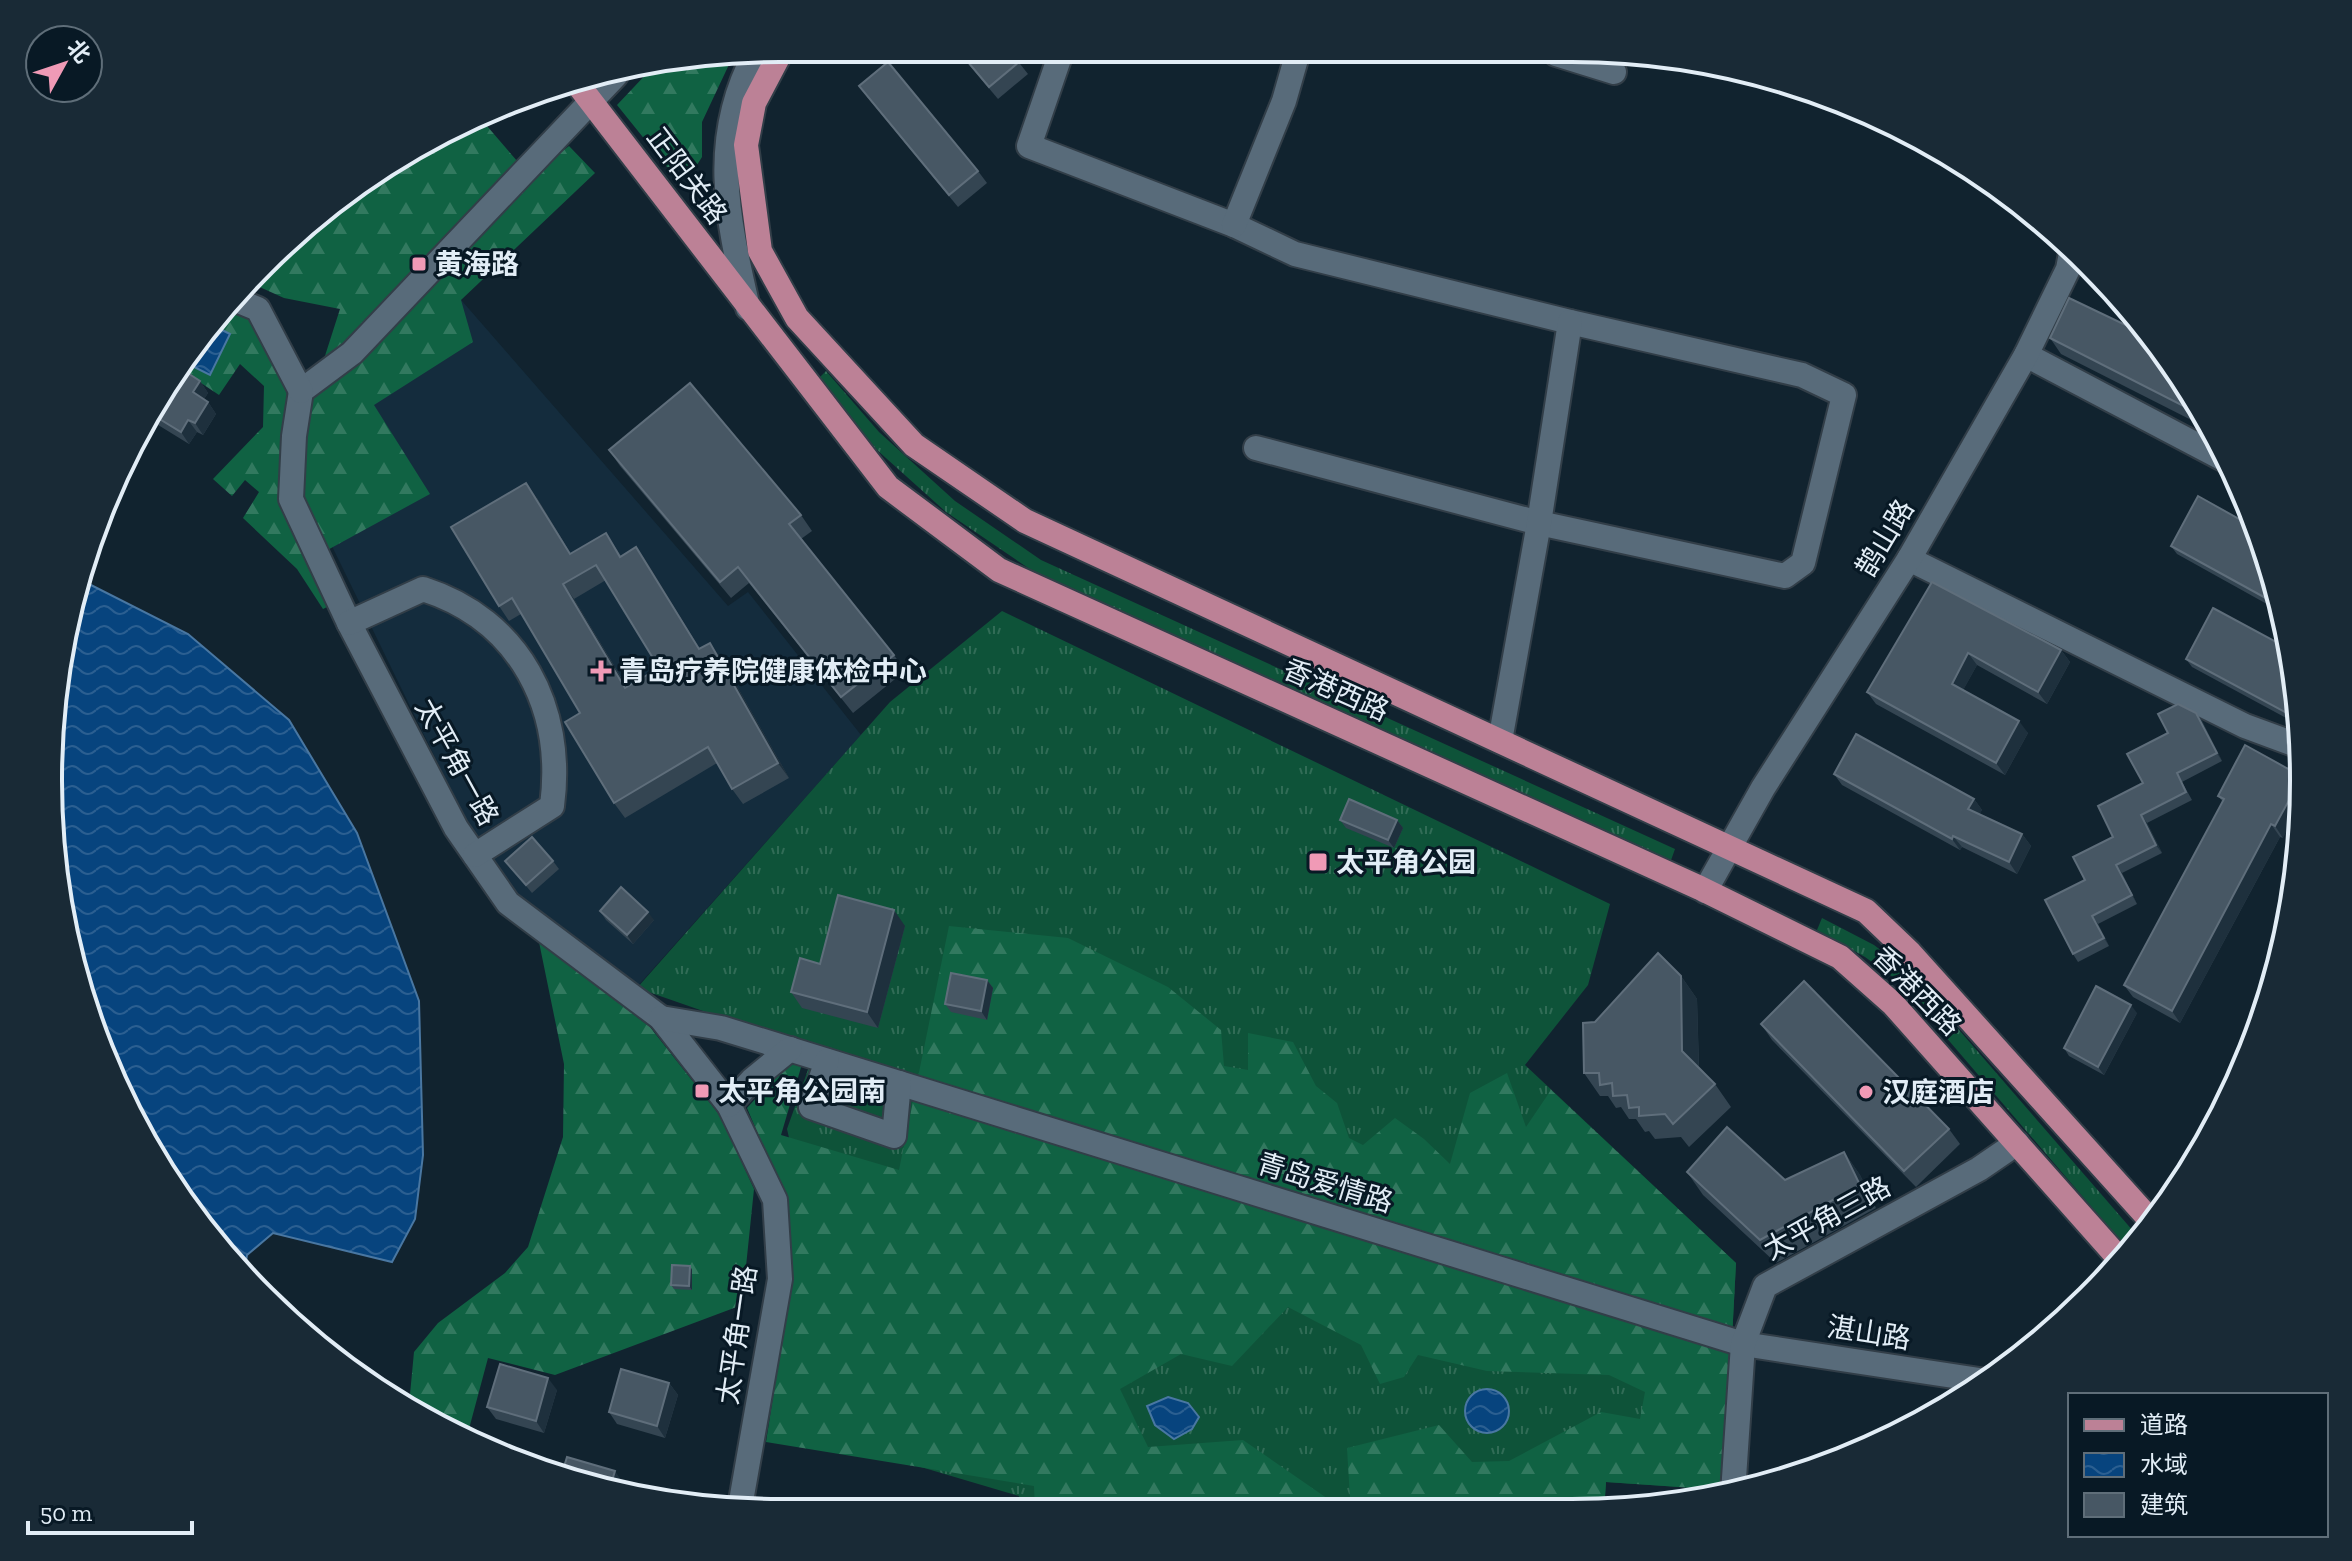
<svg xmlns="http://www.w3.org/2000/svg" width="2352" height="1561" font-family="'Zilla Slab','Noto Sans SC',serif">
  <style>
    .built { fill: #142c3d }
    .grass { fill: url(#grass-tufts) }
    .forest { fill: url(#forest-firs) }
    .water { fill: url(#water-waves); stroke: #4977a2; stroke-width: 2 }
    .lines { fill: none; stroke-linecap: round; stroke-linejoin: round }
    .minor-casing { stroke: #323e48; stroke-width: 28 }
    .major-casing { stroke: #323e48; stroke-width: 28 }
    .minor { stroke: #586b7a; stroke-width: 24 }
    .major { stroke: #bc8196; stroke-width: 24 }
    .wall { fill: #344552; fill-rule: evenodd }
    .shaded-wall { fill: #1e303d }
    .building { fill: #475764; stroke: #5f6e7b; stroke-width: 2; fill-rule: evenodd }
    .poi-dot { fill: #f09ab6; stroke: #081925; stroke-width: 3 }
    .labels { text-anchor: middle; dominant-baseline: central; stroke-width: 6; stroke-linejoin: round; paint-order: stroke }
    .street-label { font-size: 28px; fill: #e2edf6; stroke: #081925 }
    .poi-label { font-size: 28px; font-weight: bold; fill: #e2edf6; stroke: #081925; text-anchor: start }
    .rim { fill: none; stroke: #e2edf6; stroke-width: 4 }
  </style>
  <defs>
    <pattern id="grass-tufts" width="24" height="20" patternUnits="userSpaceOnUse" patternTransform="scale(2)"><rect width="24" height="20" fill="#0e5339"/><path d="M3 7l-1-3M5 7V3M7 7l1-3M15 17l-1-3M17 17v-4M19 17l1-3" fill="none" stroke="#316c56"/></pattern>
    <pattern id="forest-firs" width="22" height="20" patternUnits="userSpaceOnUse" patternTransform="scale(2)"><rect width="22" height="20" fill="#106243"/><path d="M5 1l3.5 6h-7zM16 11l3.5 6h-7z" fill="#32795f"/></pattern>
    <pattern id="water-waves" width="16" height="10" patternUnits="userSpaceOnUse" patternTransform="scale(2)"><rect width="16" height="10" fill="#07447e"/><path d="M0 5q4-4 8 0t8 0" fill="none" stroke="#2b5f91"/></pattern>
  </defs>
  <rect width="100%" height="100%" fill="#11232f"/>
  <path class="built" d="M442,278L728,606L748,592L861,735L637,987L519,898L465,819L309,499Z"/>
  <g class="grass">
    <path d="M826,371L879,432L955,501L1041,560L1675,849L1670,863L1037,574L946,512L867,441L816,381Z"/>
    <path d="M1002,611L1610,904L1588,985L1525,1065L1736,1263L1724,1490L1606,1482L1604,1511L1020,1508L1019,1496L779,1425L807,1216L787,1129L815,1050L637,988L890,702Z"/>
    <path d="M1822,918L1874,945L1908,971L2140,1239L2130,1252L1897,980L1865,957L1817,930Z"/>
  </g>
  <g class="forest">
    <path d="M733,56L702,122V157L695,168L667,167L617,105L651,69Z"/>
    <path d="M481,119L530,176L569,146L595,173L461,300L473,342L374,405L430,494L322,553L298,495L299,437L340,309L284,298L253,284L373,172Z"/>
    <path d="M232,304L254,312L296,391L286,495L333,604L323,609L297,569L243,518L259,492L245,480L232,496L213,479L263,427L264,386L240,364L219,395L180,369L200,334Z"/>
    <path d="M949,926L1068,938L1168,987L1221,1030L1224,1066L1248,1070V1033L1293,1042L1316,1086L1337,1103L1349,1138L1363,1145L1395,1118L1424,1139L1450,1164L1470,1093L1507,1073L1526,1127L1551,1090L1736,1263L1724,1490L1606,1482L1604,1511L1356,1510L1350,1498L1347,1448L1439,1425L1472,1462L1509,1461L1601,1412L1640,1419L1645,1392L1609,1375L1487,1371L1418,1355L1404,1377L1380,1384L1361,1345L1288,1307L1232,1366L1181,1354L1120,1389L1148,1447L1243,1440L1344,1510L1035,1508L1034,1486L766,1442L790,1287L788,1205L747,1108L789,1062L802,1064L781,1135L899,1170Z"/>
    <path d="M539,942L650,1027L721,1117L754,1189L742,1305L555,1375L488,1358L466,1440L409,1405L414,1352L438,1323L505,1273L528,1247L563,1137L564,1064Z"/>
  </g>
  <g class="water">
    <path d="M210,324L230,334L210,375L184,362L200,334Z"/>
    <path d="M85,582L188,634L289,720L357,833L419,1001L423,1155L415,1219L392,1262L273,1233L247,1255L245,1268L146,1146L62,924L50,732Z"/>
    <circle cx="1487" cy="1411" r="22"/>
    <path d="M1168,1397L1188,1403L1199,1417L1192,1429L1174,1439L1155,1425L1147,1406Z"/>
  </g>
  <g class="lines">
    <g class="minor-casing">
      <g id="minor">
        <path d="M1062,50L1029,146L1234,225L1295,254L1570,322L1802,375L1844,395L1803,563L1785,576L1539,523L1256,448"/>
        <path d="M1556,54L1614,72"/>
        <path d="M616,75L352,353L301,391L294,436L291,499L349,623L456,828L508,903L661,1018L729,1105L775,1200L780,1279L740,1507"/>
        <path d="M1234,225L1284,101L1298,52"/>
        <path d="M236,300L258,309L301,391"/>
        <path d="M748,308C727,216 709,139 756,52"/>
        <path d="M2026,355L2231,463"/>
        <path d="M1909,559L2245,726L2302,747"/>
        <path d="M349,623L423,589C520,620 565,708 552,806L475,855"/>
        <path d="M1500,741L1539,523L1570,322"/>
        <path d="M1705,891L1763,788L1909,559L2026,355L2068,269L2072,248"/>
        <path d="M661,1018L721,1028L1743,1344L1986,1381"/>
        <path d="M827,1061L811,1107L894,1136L899,1083"/>
        <path d="M729,1105L752,1080L790,1049"/>
        <path d="M1733,1493L1743,1344L1765,1286L1979,1169L2017,1143"/>
      </g>
    </g>
    <g class="major-casing">
      <g id="major">
        <path d="M783,48L754,103L746,145L760,251L797,318L914,445L1025,521L1866,911L1910,953L2152,1222"/>
        <path d="M576,82L888,487L999,570L1700,888L1840,957L1893,1004L2123,1263"/>
      </g>
    </g>
    <use href="#minor" class="minor"/>
    <use href="#major" class="major"/>
  </g>
  <g class="wall">
    <path d="M956,49L1009,50L1028,74L998,99Z"/>
    <path d="M859,86L978,171L987,183L958,207L868,98Z"/>
    <path d="M2050,338L2155,339L2213,431L2061,354Z"/>
    <path d="M180,368L200,381L208,393L204,399L208,402L216,414L203,435L197,432L189,444L150,420Z"/>
    <path d="M609,450L801,515L812,531L801,539L894,655L905,671L853,713L749,583L731,598L620,466Z"/>
    <path d="M537,498L571,554L606,533L621,556L636,547L700,649L721,658L789,778L743,804L732,789L717,763L625,818L614,803L580,713L521,614L509,621L499,606ZM606,580L659,668L627,687L574,599Z"/>
    <path d="M2171,546L2279,591L2283,613L2177,554Z"/>
    <path d="M1932,582L2061,650L2070,662L2047,704L1977,665L1963,690L2028,733L2005,775L1876,704L1867,692Z"/>
    <path d="M2289,649L2301,726L2192,667L2186,659Z"/>
    <path d="M2196,713L2202,721L2222,761L2182,782L2192,800L2147,823L2162,853L2122,873L2137,904L2098,924L2109,946L2078,962L2073,954L2085,880L2113,837L2143,783Z"/>
    <path d="M2245,745L2283,838L2280,837L2180,1023L2133,997L2124,985L2223,802L2218,796Z"/>
    <path d="M1834,774L1974,799L1982,810L1979,814L2022,834L2031,846L2017,874L1962,847L1960,850L1842,785Z"/>
    <path d="M1340,820H1397L1403,828L1394,848L1346,828Z"/>
    <path d="M505,861H553L559,869L532,893Z"/>
    <path d="M2298,877L2291,904L2283,892Z"/>
    <path d="M600,911L654,920L633,944L606,920Z"/>
    <path d="M905,926L878,1028L802,1008L791,992L820,964Z"/>
    <path d="M1681,976L1697,999L1699,1067L1715,1084L1731,1107L1689,1147L1681,1137L1655,1139L1649,1131L1645,1132L1636,1119H1629L1621,1107L1616,1108L1608,1096H1600L1584,1073L1595,1022Z"/>
    <path d="M987,980L993,988L987,1020L951,1012L945,1004Z"/>
    <path d="M2137,1013L2104,1075L2069,1056L2064,1048Z"/>
    <path d="M1761,1024L1949,1129L1960,1144L1916,1187L1772,1040Z"/>
    <path d="M1844,1152L1860,1175L1876,1208L1776,1263L1703,1195L1687,1172L1785,1180Z"/>
    <path d="M690,1266L692,1270V1290L674,1289L671,1285Z"/>
    <path d="M669,1383L678,1395L665,1438L617,1424L609,1412Z"/>
    <path d="M557,1390L544,1433L496,1419L487,1407Z"/>
  </g>
  <g class="shaded-wall">
    <path d="M200,381L208,393L201,404L193,392Z"/>
    <path d="M208,402L216,414L203,435L195,423Z"/>
    <path d="M188,420L197,432L189,444L181,432Z"/>
    <path d="M526,483L537,498L580,570L570,554Z"/>
    <path d="M636,547L647,562L709,664L699,649Z"/>
    <path d="M563,584L574,599L636,703L625,688Z"/>
    <path d="M710,643L721,658L789,778L778,763Z"/>
    <path d="M2061,650L2070,662L2047,704L2038,692Z"/>
    <path d="M1968,653L1977,665L1960,696L1952,684Z"/>
    <path d="M2196,713L2202,721L2222,761L2217,753Z"/>
    <path d="M2019,721L2028,733L2005,775L1996,763Z"/>
    <path d="M2301,778L2300,808L2283,838L2275,826Z"/>
    <path d="M1974,799L1982,810L1976,820L1968,809Z"/>
    <path d="M2141,815L2147,823L2162,853L2156,845Z"/>
    <path d="M1397,820L1403,828L1394,848L1388,840Z"/>
    <path d="M2271,824L2280,837L2180,1023L2172,1011Z"/>
    <path d="M2022,834L2031,846L2017,874L2009,862Z"/>
    <path d="M1953,836L1962,847L1960,850L1952,839Z"/>
    <path d="M2116,865L2122,873L2137,904L2132,895Z"/>
    <path d="M894,910L905,926L878,1028L867,1012Z"/>
    <path d="M648,912L654,920L633,944L627,935Z"/>
    <path d="M2092,916L2098,924L2109,946L2104,938Z"/>
    <path d="M1681,976L1697,999L1699,1074L1682,1051Z"/>
    <path d="M987,980L993,988L987,1020L981,1011Z"/>
    <path d="M2131,1005L2137,1013L2104,1075L2098,1067Z"/>
    <path d="M1844,1152L1860,1175L1876,1208L1860,1185Z"/>
    <path d="M690,1266L692,1270V1290L689,1286Z"/>
    <path d="M548,1378L557,1390L544,1433L536,1421Z"/>
    <path d="M669,1383L678,1395L665,1438L657,1426Z"/>
    <path d="M615,1471L623,1483L622,1488L611,1484Z"/>
  </g>
  <g class="building">
    <path d="M957,49L1009,50L1019,62L989,87Z"/>
    <path d="M888,62L978,171L949,195L859,86Z"/>
    <path d="M2069,298L2155,339L2203,416L2050,338Z"/>
    <path d="M180,368L200,381L193,392L208,402L195,423L188,420L181,432L153,415Z"/>
    <path d="M690,383L801,515L789,524L894,655L841,697L738,567L720,582L609,450Z"/>
    <path d="M526,483L570,554L606,533L620,557L636,547L699,649L710,643L778,763L732,789L708,747L614,803L565,722L580,713L512,598L499,606L451,527ZM596,565L659,668L625,688L563,584Z"/>
    <path d="M2198,496L2255,528L2279,591L2282,607L2171,546Z"/>
    <path d="M1932,582L2061,650L2038,692L1968,653L1952,684L2019,721L1996,763L1867,692Z"/>
    <path d="M2213,608L2289,649L2300,720L2186,659Z"/>
    <path d="M2178,704L2196,713L2217,753L2177,773L2186,792L2141,815L2156,845L2116,865L2132,895L2092,916L2104,938L2073,954L2045,900L2085,880L2073,857L2113,837L2098,806L2143,783L2127,754L2168,733L2158,714Z"/>
    <path d="M1856,734L1974,799L1968,809L2022,834L2009,862L1953,836L1952,839L1834,774Z"/>
    <path d="M2245,745L2301,776V778L2275,826L2271,824L2172,1011L2124,985L2224,799L2218,796Z"/>
    <path d="M1349,799L1397,820L1388,840L1340,820Z"/>
    <path d="M532,837L553,861L526,885L505,861Z"/>
    <path d="M2298,864V877L2293,897L2283,892Z"/>
    <path d="M621,887L648,912L627,935L600,911Z"/>
    <path d="M838,895L894,910L867,1012L791,992L800,958L820,964Z"/>
    <path d="M1658,953L1681,976L1682,1051L1715,1084L1673,1124L1665,1114L1639,1116V1107L1629,1108L1627,1095L1613,1096L1612,1083L1600,1085L1599,1073H1584L1583,1023L1595,1022Z"/>
    <path d="M951,973L987,980L981,1011L945,1004Z"/>
    <path d="M1804,981L1949,1129L1904,1171L1761,1024Z"/>
    <path d="M2096,986L2131,1005L2098,1067L2064,1048Z"/>
    <path d="M1727,1127L1785,1180L1844,1152L1860,1185L1760,1240L1687,1172Z"/>
    <path d="M672,1265L690,1266L689,1286L671,1285Z"/>
    <path d="M500,1364L548,1378L536,1421L487,1407Z"/>
    <path d="M621,1369L669,1383L657,1426L609,1412Z"/>
    <path d="M472,1437L521,1452L519,1457L471,1442Z"/>
    <path d="M567,1457L615,1471L611,1484L563,1470Z"/>
  </g>
  <g class="poi-dot">
    <rect x="411" y="256" width="16" height="16" rx="4"/>
    <path d="M597 659h8v8h8v8h-8v8h-8v-8h-8v-8h8z"/>
    <rect x="1308" y="852" width="20" height="20" rx="4"/>
    <rect x="694" y="1083" width="16" height="16" rx="4"/>
    <circle cx="1866" cy="1092" r="8"/>
  </g>
  <g class="labels">
    <g class="street-label">
      <text transform="translate(687 176) rotate(53)">正阳关路</text>
      <text transform="translate(1885 538) rotate(-59)">鹊山路</text>
      <text transform="translate(1336 690) rotate(24)">香港西路</text>
      <text transform="translate(457 762) rotate(61)">太平角一路</text>
      <text transform="translate(1917 991) rotate(45)">香港西路</text>
      <text transform="translate(1325 1183) rotate(17)">青岛爱情路</text>
      <text transform="translate(1827 1218) rotate(-29)">太平角三路</text>
      <text transform="translate(1869 1333) rotate(9)">湛山路</text>
      <text transform="translate(737 1335) rotate(-82)">太平角一路</text>
    </g>
    <g class="poi-label">
      <text x="435" y="264">黄海路</text>
      <text x="619" y="671">青岛疗养院健康体检中心</text>
      <text x="1336" y="862">太平角公园</text>
      <text x="718" y="1091">太平角公园南</text>
      <text x="1882" y="1092">汉庭酒店</text>
    </g>
  </g>
  <path d="M0 0H2352V1561H0ZM780 62H1572A718 718 0 0 1 2290 780V781A718 718 0 0 1 1572 1499H780A718 718 0 0 1 62 781V780A718 718 0 0 1 780 62Z" fill="#192a36" fill-rule="evenodd"/>
  <path class="rim" d="M780 62H1572A718 718 0 0 1 2290 780V781A718 718 0 0 1 1572 1499H780A718 718 0 0 1 62 781V780A718 718 0 0 1 780 62Z"/>
  <rect x="2068" y="1393" width="260" height="144" fill="#081925" stroke="#5f6e79" stroke-width="2"/>
  <rect x="2084" y="1419" width="40" height="12" fill="#bc8196" stroke="#5f6e79" stroke-width="2"/>
  <text x="2140" y="1433" font-size="24" fill="#e2edf6">道路</text>
  <rect x="2084" y="1453" width="40" height="24" fill="url(#water-waves)" stroke="#5f6e79" stroke-width="2"/>
  <text x="2140" y="1473" font-size="24" fill="#e2edf6">水域</text>
  <rect x="2084" y="1493" width="40" height="24" fill="#475764" stroke="#5f6e79" stroke-width="2"/>
  <text x="2140" y="1513" font-size="24" fill="#e2edf6">建筑</text>
  <g transform="translate(64 64) rotate(50)"><circle r="38" fill="#081925" stroke="#5f6e79" stroke-width="2"/>
  <path d="M0-6L14 30L0 20L-14 30Z" fill="#f09ab6"/>
  <text y="-12" font-size="22" font-weight="bold" text-anchor="middle" fill="#e2edf6">北</text>
  </g>
  <path d="M28 1521v12h164v-12" fill="none" stroke="#e2edf6" stroke-width="4"/>
  <text x="40" y="1521" font-size="24" fill="#e2edf6" stroke="#081925" stroke-width="6" paint-order="stroke">50 m</text>
</svg>
